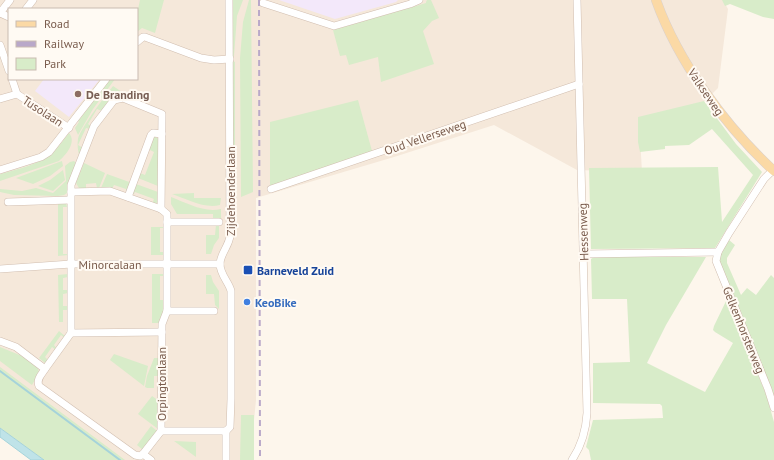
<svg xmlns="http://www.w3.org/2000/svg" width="774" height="460" font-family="'PT Sans',sans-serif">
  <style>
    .residential { fill: #f5e8da; fill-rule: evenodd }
    .education { fill: #f3e8fa }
    .green { fill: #d8ecc9 }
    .water { fill: #bfe3e8; stroke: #a5d3da }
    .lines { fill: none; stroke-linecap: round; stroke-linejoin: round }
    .stream { stroke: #a5d3da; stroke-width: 2 }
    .minor-casing { stroke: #d1beb0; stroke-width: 8 }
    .major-casing { stroke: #dad1cd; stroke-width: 10 }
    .minor { stroke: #fff; stroke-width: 7 }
    .major { stroke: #fbd9a5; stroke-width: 9 }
    .rail { stroke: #b9a8c9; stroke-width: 2; stroke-dasharray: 6 4; stroke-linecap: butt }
    .education-dot { fill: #8d6e63; stroke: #fffaf3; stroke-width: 1.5 }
    .transit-dot { fill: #1a4fb4; stroke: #fffaf3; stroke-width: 1.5 }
    .shop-dot { fill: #3f7fe0; stroke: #fffaf3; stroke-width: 1.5 }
    .labels { text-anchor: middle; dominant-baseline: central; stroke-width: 4; stroke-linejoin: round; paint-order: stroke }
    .street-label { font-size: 12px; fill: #7a5c4d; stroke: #fffaf3 }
    .education-label { font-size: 12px; font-weight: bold; fill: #785e54; stroke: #fffaf3; text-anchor: start }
    .transit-label { font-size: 12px; font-weight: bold; fill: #164399; stroke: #fffaf3; text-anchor: start }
    .shop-label { font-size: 12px; font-weight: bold; fill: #366cbe; stroke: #fffaf3; text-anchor: start }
  </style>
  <rect width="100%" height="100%" fill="#fdf6ec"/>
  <path class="residential" d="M0,0H723L728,9L718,88L701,105L639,119L642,172L577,170L494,125L394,157L256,198V400L250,460H116L0,375ZM9,9H137V79H9Z"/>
  <g class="education">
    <path d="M279,0H398L396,2L335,19Z"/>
    <path d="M44,79H100L69,117L35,91Z"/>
  </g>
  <g class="green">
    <path d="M140,0H164L155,33L142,28L137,32V14Z"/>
    <path d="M233,0H243L237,16L234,56L233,57Z"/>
    <path d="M249,0H251L253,192L241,197L240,58L243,22Z"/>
    <path d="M427,0H431L439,18L432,21L423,31L434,64L381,82L378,57L349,65L346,55L340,56L333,30L426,3V2Z"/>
    <path d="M722,0H774V19L763,17L730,4L725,6Z"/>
    <path d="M233,61L235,62V198L233,201Z"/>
    <path d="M110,79H115L93,109L78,135L75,128L79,122L78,121Z"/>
    <path d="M113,86L122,92L123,95L115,96L102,111L97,109L88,124L91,126L90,129L86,128L78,145L83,148L79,155C78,150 77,145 78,139C80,129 105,96 113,86Z"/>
    <path d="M358,100L372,151L270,186V122Z"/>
    <path d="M704,101L736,144L762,172L715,248L591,249L589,168L718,167L722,222L753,175L712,129L689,145L665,146V149L640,152L638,142V117Z"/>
    <path d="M69,133C77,142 66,155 59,161L0,181V174C18,169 39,165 53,152C59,147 64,139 69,133Z"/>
    <path d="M154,136L159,139L158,186L138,178L140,173L145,175L154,152L148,149Z"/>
    <path d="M62,161L63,166L50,176L33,184L16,178Z"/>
    <path d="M74,161L76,163L68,185L67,193L64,195L58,196L14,195L0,192V189L22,191L36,188L53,193L66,181L65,166L70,162Z"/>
    <path d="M84,163L105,173L99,188H97L96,183L86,184V188H79L76,183Z"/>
    <path d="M63,170L65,180L53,191L38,186L50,180Z"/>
    <path d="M107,174L132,183L129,192L126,191V189L114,185L112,189L101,188Z"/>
    <path d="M136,184L158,192V203L152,204L154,199L135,192L134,194L132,193Z"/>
    <path d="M194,193V198H221L220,205C204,209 187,199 172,194Z"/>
    <path d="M171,197C187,203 204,213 221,209V220L213,219V214H177L171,204Z"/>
    <path d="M58,202L66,203L67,207H63V254H68V255L58,256Z"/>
    <path d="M216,225H219V238L214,245L211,254H206V235H215Z"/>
    <path d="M151,227H165V228H160V252H165V255H151Z"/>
    <path d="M729,240L735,245L727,258V263L741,295L747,288L756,295L771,275L774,278V399L719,263V256Z"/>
    <path d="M594,257H706L666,325L647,363L705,392L733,343L715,332L713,330L714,326L727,299L766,394L774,422V460H591L589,450L586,447L593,420L663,418L662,406L660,404L593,403V363L630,362L627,299H592L591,259Z"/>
    <path d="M68,274V277L63,278V290H68V293L63,294V306H68V310H63V322H59L58,275Z"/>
    <path d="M152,274H164V276H160V300H165L164,313L160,318L159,323H152Z"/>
    <path d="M206,275H211L213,282L219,291V309L215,305L214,294H206Z"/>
    <path d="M59,331L66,337L65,338L61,335L54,345L57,349L56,350L52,347L45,357L49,361L45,363L39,358Z"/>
    <path d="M0,347L22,356L38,367L39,373L32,385L0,361Z"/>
    <path d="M114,354L148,366L144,386L110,360Z"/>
    <path d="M154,358H158L159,376H154V388H147L145,387L147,376Z"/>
    <path d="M0,367L125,460H44L0,428Z"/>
    <path d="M152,396L159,401L158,429L138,414Z"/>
    <path d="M241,415H254V460H240Z"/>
    <path d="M151,426L157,431L143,450L137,445Z"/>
    <path d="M174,441L196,442V457Z"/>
  </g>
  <path class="water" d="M0,428L44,460H31L0,437Z"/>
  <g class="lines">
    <path class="stream" d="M0,371L120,460"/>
    <g class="minor-casing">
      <g id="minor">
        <path d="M263,3L334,26L410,4L419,0"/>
        <path d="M26,9L33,0"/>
        <path d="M0,13L10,0"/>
        <path d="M0,13L9,17"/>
        <path d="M137,42L143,37H145L201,58L214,60L230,59"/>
        <path d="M0,45L9,71"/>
        <path d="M12,79L17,94L69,128"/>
        <path d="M0,99L17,94"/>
        <path d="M0,170L41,157L49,152L106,79"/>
        <path d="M773,170L764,179L729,233L718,252L716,261L768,389L774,408"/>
        <path d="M271,189L579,84"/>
        <path d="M71,192L110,191L161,209L167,214V311L162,324L161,431L143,454"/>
        <path d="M128,197L151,135L153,133L162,134"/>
        <path d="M8,202L70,200"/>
        <path d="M167,222H219"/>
        <path d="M584,254L718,252"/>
        <path d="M0,269L71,264H220"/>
        <path d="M167,311H214"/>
        <path d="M71,333L162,332"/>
        <path d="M0,341L16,347L45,369C42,374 36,379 39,386L135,455L140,456L143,454L151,460"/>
        <path d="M45,369L71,333V185L94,126L114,100L123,98L162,114L161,209"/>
        <path d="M161,431H226"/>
        <path d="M226,460V431L230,427L231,399V291C229,282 220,275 220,264C220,254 229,246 230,236L229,0"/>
        <path d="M572,460C582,445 586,431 587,413L577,0"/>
      </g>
    </g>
    <g class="major-casing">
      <path id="major" d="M656,0C678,62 726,127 774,171"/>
    </g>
    <use href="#minor" class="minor"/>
    <use href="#major" class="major"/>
    <path class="rail" d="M259,0L260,460"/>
  </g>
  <circle class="education-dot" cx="78" cy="94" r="4"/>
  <rect class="transit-dot" x="243" y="265" width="10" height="10" rx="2"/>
  <circle class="shop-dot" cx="247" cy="302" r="4"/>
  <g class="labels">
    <g class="street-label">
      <text transform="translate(706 92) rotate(56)">Valkseweg</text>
      <text transform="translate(43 111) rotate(33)">Tusolaan</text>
      <text transform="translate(425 137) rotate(-19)">Oud Vellerseweg</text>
      <text transform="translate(230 191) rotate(-90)">Zijdehoenderlaan</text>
      <text transform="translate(583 232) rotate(-92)">Hessenweg</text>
      <text x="110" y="264">Minorcalaan</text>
      <text transform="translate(744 330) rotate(68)">Gelkenhorsterweg</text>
      <text transform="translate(161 384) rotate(-90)">Orpingtonlaan</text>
    </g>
    <g class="education-label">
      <text x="86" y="94">De Branding</text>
    </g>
    <g class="transit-label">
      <text x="257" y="270">Barneveld Zuid</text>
    </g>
    <g class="shop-label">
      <text x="255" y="302">KeoBike</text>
    </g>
  </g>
  <rect x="8" y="8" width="130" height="72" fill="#fffaf3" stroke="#cabbb1"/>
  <rect x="16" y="21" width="20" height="6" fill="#fbd9a5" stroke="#cabbb1"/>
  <text x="44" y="28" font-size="12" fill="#7a5c4d">Road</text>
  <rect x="16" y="41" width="20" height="6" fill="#b9a8c9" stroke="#cabbb1"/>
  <text x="44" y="48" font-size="12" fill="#7a5c4d">Railway</text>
  <rect x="16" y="58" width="20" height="12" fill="#d8ecc9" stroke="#cabbb1"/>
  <text x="44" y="68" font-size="12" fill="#7a5c4d">Park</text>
</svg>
